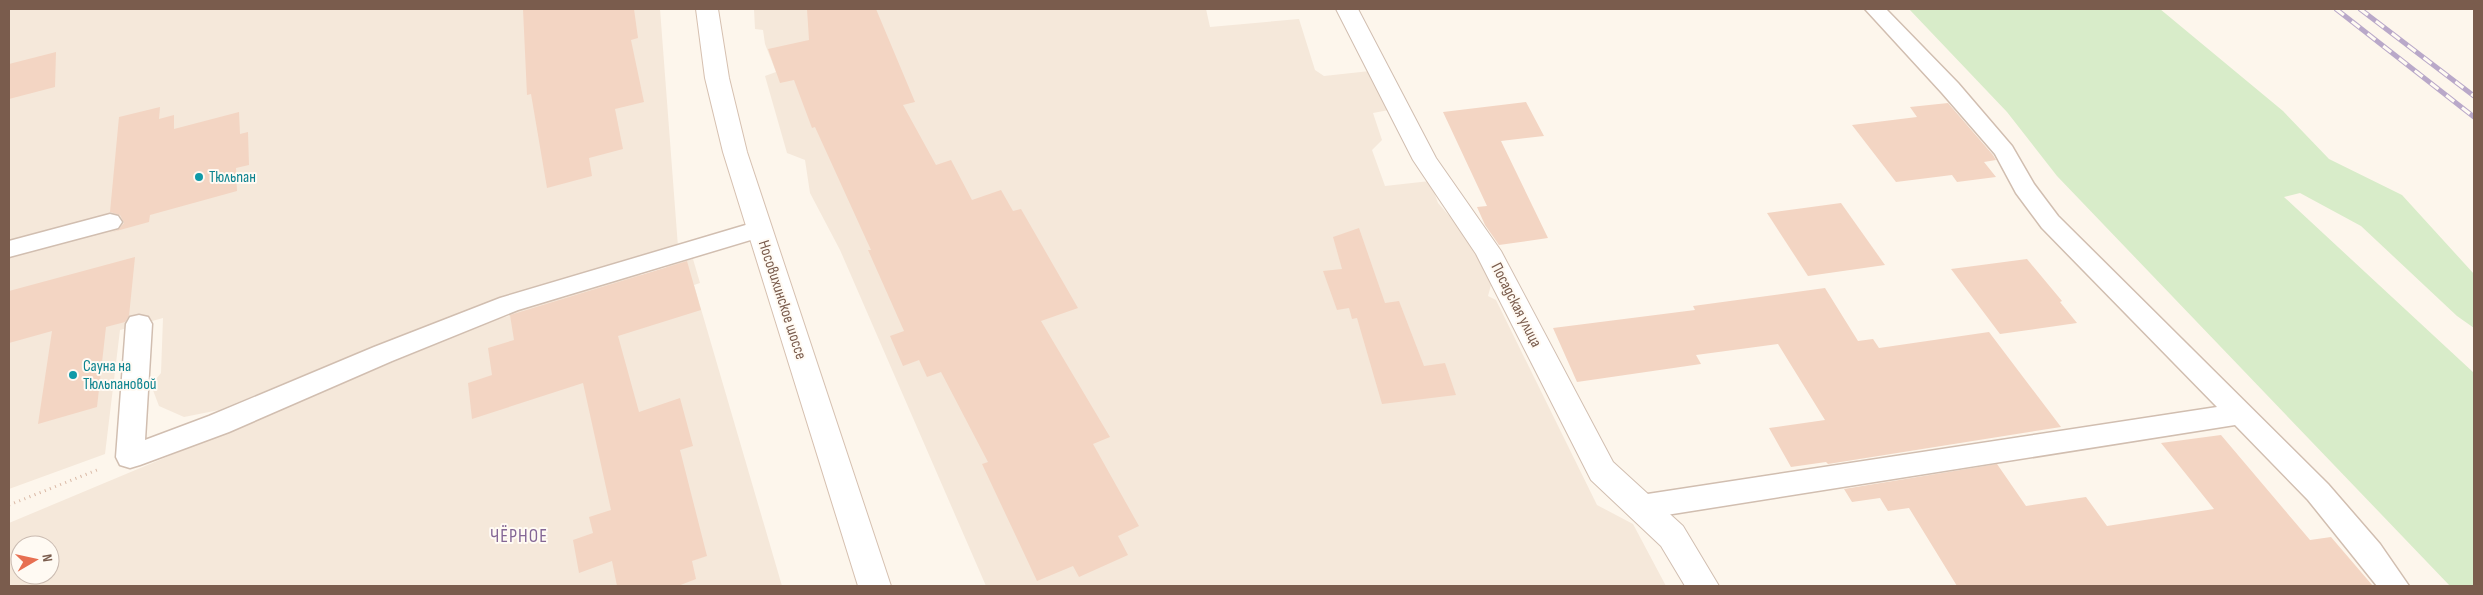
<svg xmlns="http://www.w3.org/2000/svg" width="2483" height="595" font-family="'Sofia Sans Condensed',sans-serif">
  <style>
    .residential { fill: #f5e8da; fill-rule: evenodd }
    .green { fill: #d8ecc9 }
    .building { fill: #f3d5c3 }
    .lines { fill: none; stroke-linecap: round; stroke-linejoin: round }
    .service-casing { stroke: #d1beb0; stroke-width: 3 }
    .minor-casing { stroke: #d1beb0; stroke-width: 2 }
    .secondary-casing { stroke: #d6c0b0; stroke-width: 2 }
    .path { stroke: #d9b8a5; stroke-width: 3; stroke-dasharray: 1 4.5; stroke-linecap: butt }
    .service { fill: #fff; fill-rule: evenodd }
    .minor { fill: #fff; fill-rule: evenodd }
    .secondary { fill: #fff; fill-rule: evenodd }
    .rail-casing { stroke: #b9a8c9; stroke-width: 5 }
    .rail { stroke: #fffaf3; stroke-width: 3; stroke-dasharray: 10; stroke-linecap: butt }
    .culture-dot { fill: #0f9aa8; stroke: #fffaf3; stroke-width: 2 }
    .labels { text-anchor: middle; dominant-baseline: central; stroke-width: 4; stroke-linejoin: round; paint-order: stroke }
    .culture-label { font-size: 16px; fill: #0d838f; stroke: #fffaf3; text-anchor: start }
    .street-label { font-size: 16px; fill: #7a5c4d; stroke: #fffaf3 }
    .quarter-label { font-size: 19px; letter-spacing: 1px; fill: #846695; stroke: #fffaf3 }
  </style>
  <rect width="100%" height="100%" fill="#fdf6ec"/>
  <g class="residential">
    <path d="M9,9H660L678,247L490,304L382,343L219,410L184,417L159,406L151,385L161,373L163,318L120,330L105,454L9,489Z"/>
    <path d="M754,9H1206L1210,27L1299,19L1315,70L1324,76L1370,71L1389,110L1373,113L1382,140L1372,150L1385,186L1430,181L1438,203L1470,240L1491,285L1488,296L1496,300L1597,505L1633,524L1666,586H986L840,250L810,193L805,160L787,153L765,76L776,72L765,44L763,30L755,29Z"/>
    <path d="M693,259L700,283L694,285L782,586H9V523L494,320L509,316V310L639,271L641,280L667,273L666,267ZM20,545H50V575H20Z"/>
  </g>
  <path class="green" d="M1909,9H2160L2283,111L2329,159L2402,195L2474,274V328L2457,316L2361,226L2300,193L2284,197L2474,373V586H2450L2057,176L2007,112Z"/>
  <g class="building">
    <path d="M523,9H634L638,38L631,40L644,102L615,109L623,149L589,158L592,176L547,188L531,94L527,95Z"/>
    <path d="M807,9H876L915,102L903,105L936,165L951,160L972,200L1001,190L1013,211L1021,209L1078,308L1041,321L1110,437L1093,444L1139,526L1118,536L1128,555L1079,577L1073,566L1037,581L982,464L988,462L941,372L927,377L919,360L903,366L890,336L904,331L868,250H871L815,127L812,128L794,80L780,83L768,49L809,40Z"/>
    <path d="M56,52L55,87L9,99V64Z"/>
    <path d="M1526,102L1544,136L1501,141L1548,238L1499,245L1485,225L1477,207L1487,206L1443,112Z"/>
    <path d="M1948,103L1993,155L1996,160L1984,162L1996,177L1957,182L1952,175L1896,182L1852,125L1917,117L1910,107Z"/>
    <path d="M160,107L159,119L174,115V129L239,112L240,134L248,132L249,165L236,168L237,191L150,215L149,222L109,233L118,230L124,223L120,215L110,212L119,117Z"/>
    <path d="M1841,203L1885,265L1808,276L1767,213Z"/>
    <path d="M1359,228L1385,303L1399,301L1424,366L1445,363L1456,395L1382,404L1357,318L1352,319L1349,308L1337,310L1323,271L1342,269L1333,237Z"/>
    <path d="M135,257L129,316L125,322L106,327L97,407L38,424L52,331L9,343V291Z"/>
    <path d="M2027,259L2062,301L2060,302L2077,323L2000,334L1951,269Z"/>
    <path d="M687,261L701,310L618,336L639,412L680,398L693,446L680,450L707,556L692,561L696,579L678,586H617L612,561L579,573L573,540L593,533L589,517L611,510L583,383L472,419L468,383L492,375L488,348L514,340L510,315Z"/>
    <path d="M1825,288L1858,341L1873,339L1879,348L1989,332L2061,427L1828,464L1826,462L1791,467L1769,428L1825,420L1778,344L1696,355L1701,364L1577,382L1553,328L1695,310L1693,306Z"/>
    <path d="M2221,435L2310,540L2331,537L2373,586H1957L1909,508L1888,511L1880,498L1852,502L1844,489L1997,464L2026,506L2086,497L2107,526L2214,509L2161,443Z"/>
  </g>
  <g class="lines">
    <g class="service-casing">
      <g id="service">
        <path d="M1865,9H1886L1958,83L2012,146L2034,184L2058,216L2328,484L2380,544L2409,586H2377L2308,500L2235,425L1641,519L1631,515L1627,507L1631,499L1641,495L2217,407L2042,228L2016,193L1995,154L1942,93Z"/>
        <path d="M110,214L118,216L122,222L118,228L9,257V241Z"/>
        <path d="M759,221L767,223L771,229L767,235L518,310L392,361L229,432L140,465L130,468L120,465L116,457L126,324L130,317L139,315L148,317L152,324L145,440L209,416L374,347L500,298Z"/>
      </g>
    </g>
    <g class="minor-casing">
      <path id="minor" d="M1336,9H1358L1436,158L1501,251L1613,462L1683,526L1719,586H1685L1661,546L1591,480L1476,254L1413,160Z"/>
    </g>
    <g class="secondary-casing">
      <path id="secondary" d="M696,9H718L729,78L747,152L891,586H858L723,152L705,78Z"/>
    </g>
    <path class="path" d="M9,505L97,470"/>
    <use href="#service" class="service"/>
    <use href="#minor" class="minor"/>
    <use href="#secondary" class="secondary"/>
    <g class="rail-casing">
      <g id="rail">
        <path d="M2336,9L2474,117"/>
        <path d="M2360,9L2474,96"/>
      </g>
    </g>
    <use href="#rail" class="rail"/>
  </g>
  <g class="culture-dot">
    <circle cx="199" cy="177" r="5"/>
    <circle cx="73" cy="375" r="5"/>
  </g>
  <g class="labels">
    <g class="culture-label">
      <text x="209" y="177">Тюльпан</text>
      <text x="83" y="366">Сауна на<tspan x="83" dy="18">Тюльпановой</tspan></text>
    </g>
    <g class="street-label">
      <text transform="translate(782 300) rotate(72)">Носовихинское шоссе</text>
      <text transform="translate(1516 305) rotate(63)">Посадская улица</text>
    </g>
    <g class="quarter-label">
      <text x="519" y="536">ЧЁРНОЕ</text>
    </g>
  </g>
  <rect width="2483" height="595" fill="none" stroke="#7a5c4d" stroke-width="20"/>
  <g transform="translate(35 560) rotate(81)"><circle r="24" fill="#fffaf3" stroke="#cabbb1"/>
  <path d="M0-4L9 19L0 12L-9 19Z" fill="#e76f51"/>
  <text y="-8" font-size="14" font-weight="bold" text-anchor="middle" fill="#7a5c4d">N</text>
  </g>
</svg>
